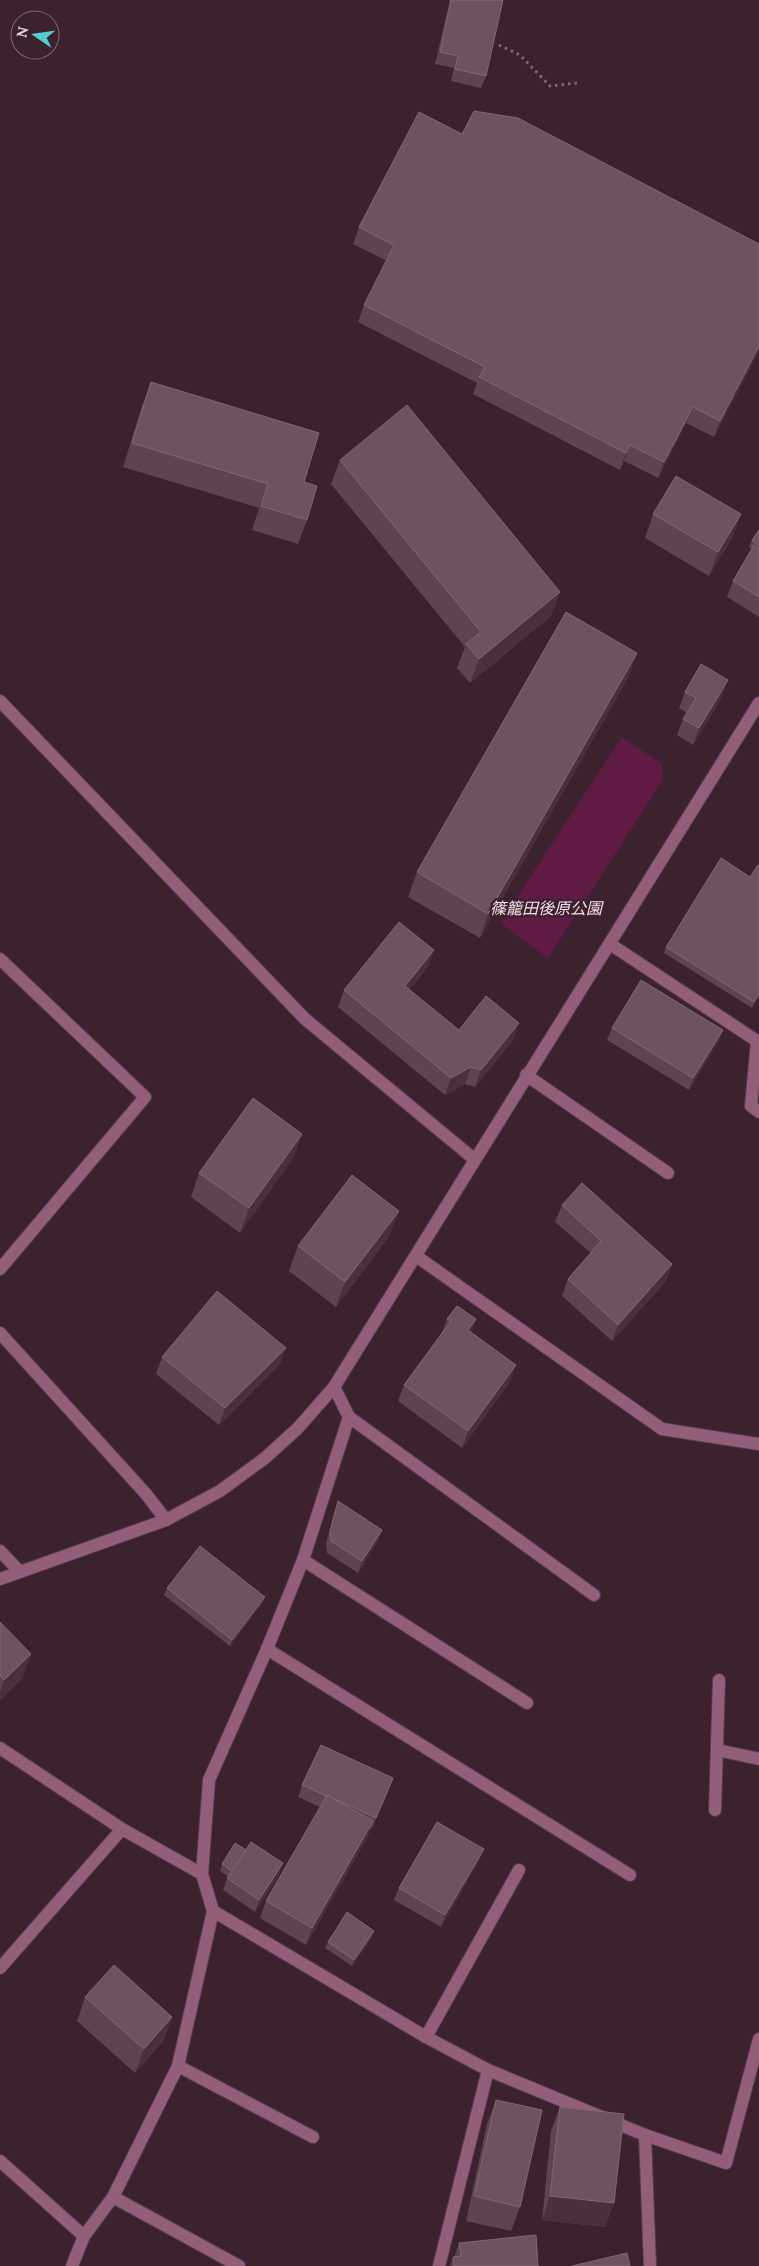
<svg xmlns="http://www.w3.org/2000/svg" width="759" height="2266" font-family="Lora,'Noto Sans JP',serif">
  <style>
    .green { fill: #601b44 }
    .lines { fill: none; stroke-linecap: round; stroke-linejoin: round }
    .minor-casing { stroke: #573d4b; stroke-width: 14 }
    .path { stroke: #7f6773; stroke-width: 3; stroke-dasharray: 2.5 4; stroke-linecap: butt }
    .minor { stroke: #935e7a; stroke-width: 12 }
    .wall { fill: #604352 }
    .shaded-wall { fill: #4c2f3e }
    .building { fill: #6e5261; stroke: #816674 }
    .labels { text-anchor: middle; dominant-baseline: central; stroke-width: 5; stroke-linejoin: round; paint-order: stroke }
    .park-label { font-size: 16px; font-style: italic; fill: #f4dde8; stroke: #3c212f }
  </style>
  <rect width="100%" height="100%" fill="#3c212f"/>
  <path class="green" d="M622,737L662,764L663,780L548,958L500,923Z"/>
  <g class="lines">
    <g class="minor-casing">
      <g id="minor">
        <path d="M0,701L305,1019L474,1159"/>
        <path d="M610,944L757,1041L751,1106L759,1112"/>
        <path d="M0,959L145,1097L0,1269"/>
        <path d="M526,1075L668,1173"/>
        <path d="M416,1256L662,1429L759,1444"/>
        <path d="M0,1333L146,1494L166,1520"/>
        <path d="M334,1387L349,1417L303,1560L267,1649L209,1780L202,1874L213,1911L426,2037L488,2070L645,2135L726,2163L759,2039"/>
        <path d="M349,1417L594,1595"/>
        <path d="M0,1551L20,1572"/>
        <path d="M303,1560L527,1703"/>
        <path d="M0,1579L166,1520L220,1491L265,1458L298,1428L334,1387L759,703"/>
        <path d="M267,1649L630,1875"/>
        <path d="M0,1748L122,1829L202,1874"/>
        <path d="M717,1750L759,1759"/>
        <path d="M715,1810L719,1680"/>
        <path d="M0,1968L122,1829"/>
        <path d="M426,2037L519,1870"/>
        <path d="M178,2066L313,2137"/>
        <path d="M645,2135L650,2266"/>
        <path d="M0,2161L84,2236"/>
        <path d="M113,2197L239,2266"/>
        <path d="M72,2266L84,2236L113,2197L178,2066L213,1911"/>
        <path d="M439,2266L488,2070"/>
      </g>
    </g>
    <path class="path" d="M499,45L520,55L550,86L578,83"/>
    <use href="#minor" class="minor"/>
  </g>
  <g class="wall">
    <path d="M450,0H503L486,76L481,88L451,81L454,68L435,64Z"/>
    <path d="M359,227L759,351L714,437L686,423L658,478L624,461L620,470L473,394L477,383L358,322L364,305L387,261L353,244Z"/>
    <path d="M151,382L304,482L307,520L298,544L252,530L259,508L123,467L142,406Z"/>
    <path d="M340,460L560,592L551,616L470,683L457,668L465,647L331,484Z"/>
    <path d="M653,514H741L732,538L709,576L645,538Z"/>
    <path d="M759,530V617L727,597L733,581L752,549L749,547L752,540Z"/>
    <path d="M637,653L628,678L480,938L408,897L417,872Z"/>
    <path d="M685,692L722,697L693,745L677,735L683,719L687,713L679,708Z"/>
    <path d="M759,866V997L752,1008L664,953L666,947L750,877Z"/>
    <path d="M428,967L409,990L459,1030L513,1040L475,1087L465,1084L445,1095L338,1007L344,990Z"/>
    <path d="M612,1028L723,1030L718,1042L689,1090L607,1040Z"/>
    <path d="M302,1134L293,1158L240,1233L191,1197L199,1173Z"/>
    <path d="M562,1205L672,1264L666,1281L612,1341L562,1296L568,1279L591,1253L555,1222Z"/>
    <path d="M390,1235L336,1307L289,1271L298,1246Z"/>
    <path d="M447,1319H476L471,1333L510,1382L462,1448L398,1401L404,1385L442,1333Z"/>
    <path d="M286,1348L280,1364L219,1425L156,1374L162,1357Z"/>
    <path d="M338,1501L382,1530L377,1542L358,1573L327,1553L326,1544L334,1513Z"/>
    <path d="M167,1588L262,1603L230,1646L164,1595Z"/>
    <path d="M0,1622L31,1654L22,1678L0,1700Z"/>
    <path d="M393,1778L389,1790L371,1830L370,1829L367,1838L306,1945L260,1918L266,1901L320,1807L298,1797L302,1785Z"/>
    <path d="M484,1849L479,1861L441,1927L394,1900L399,1888Z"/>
    <path d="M222,1864L279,1875L255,1912L223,1890L228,1876L220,1871Z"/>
    <path d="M372,1937L352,1966L325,1948L328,1942Z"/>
    <path d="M85,1997L172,2017L163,2041L135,2073L77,2021Z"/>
    <path d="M496,2100L520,2207L511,2231L466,2221L487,2124Z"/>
    <path d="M560,2107L614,2203L605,2227L542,2220L551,2131Z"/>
    <path d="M459,2243L538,2266H450L453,2257H455V2255Z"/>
  </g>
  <g class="shaded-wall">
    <path d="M759,346V351L714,437L720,421Z"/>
    <path d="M693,407L686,423L658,478L664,462Z"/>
    <path d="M630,445L624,461L620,470L626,453Z"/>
    <path d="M741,514L732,538L709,576L718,552Z"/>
    <path d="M560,592L551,616L470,683L479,659Z"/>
    <path d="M637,653L628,678L480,938L488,914Z"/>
    <path d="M728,680L722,697L693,745L699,728Z"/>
    <path d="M434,950L428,967L398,1003L405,986Z"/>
    <path d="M759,994V997L752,1008L754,1002Z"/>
    <path d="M519,1023L513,1040L475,1087L481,1070Z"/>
    <path d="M723,1030L718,1042L689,1090L693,1078Z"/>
    <path d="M471,1067L465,1084L445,1095L451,1078Z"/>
    <path d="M302,1134L293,1158L240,1233L249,1208Z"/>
    <path d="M399,1211L390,1235L336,1307L345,1282Z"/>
    <path d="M672,1264L666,1281L612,1341L618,1325Z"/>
    <path d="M476,1319L470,1336L468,1330Z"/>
    <path d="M286,1348L280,1364L219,1425L225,1408Z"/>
    <path d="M516,1365L510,1382L462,1448L468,1431Z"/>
    <path d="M382,1530L377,1542L358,1573L362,1561Z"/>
    <path d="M265,1597L262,1603L230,1646L232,1640Z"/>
    <path d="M31,1654L22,1678L0,1700V1692L4,1680Z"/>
    <path d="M393,1778L389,1790L371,1830L376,1818Z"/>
    <path d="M373,1821L367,1838L306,1945L312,1928Z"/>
    <path d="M484,1849L479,1861L441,1927L445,1915Z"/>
    <path d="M283,1863L279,1875L255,1912L259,1900Z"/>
    <path d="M374,1931L372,1937L352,1966L354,1960Z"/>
    <path d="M172,2017L163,2041L135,2073L144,2049Z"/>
    <path d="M550,2196L614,2203L605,2227L542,2220Z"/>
  </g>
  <g class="building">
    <path d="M451,0H503L486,76L455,69L458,56L440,52Z"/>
    <path d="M474,111L518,118L759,244V346L720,421L693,407L664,462L630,445L626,453L479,377L485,367L364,305L394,245L359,227L419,112L462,134Z"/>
    <path d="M151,382L319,433L304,482L317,486L307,520L261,506L268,484L132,443Z"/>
    <path d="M407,405L560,592L479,659L466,644L481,632L340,460Z"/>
    <path d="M676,476L741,514L718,552L653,514Z"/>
    <path d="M759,530V546L752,540Z"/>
    <path d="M754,545L759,548V597L733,581Z"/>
    <path d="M566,612L637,653L488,914L417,872Z"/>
    <path d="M701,664L728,680L699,728L683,719L696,698L685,692Z"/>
    <path d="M721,858L750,877L758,865L759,866V994L754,1002L666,947Z"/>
    <path d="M399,922L434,950L405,986L459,1030L486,996L519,1023L481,1070L471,1067L451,1078L344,990Z"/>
    <path d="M641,980L723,1030L693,1078L612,1028Z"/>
    <path d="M253,1098L302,1134L249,1208L199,1173Z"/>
    <path d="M352,1175L399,1211L345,1282L298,1246Z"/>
    <path d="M582,1183L672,1264L618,1325L568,1279L601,1241L562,1205Z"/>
    <path d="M217,1291L286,1348L225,1408L162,1357Z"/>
    <path d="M457,1306L476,1319L468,1330L516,1365L468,1431L404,1385L451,1321L447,1319Z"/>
    <path d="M338,1501L382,1530L362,1561L331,1541L330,1532Z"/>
    <path d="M200,1546L265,1597L232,1640L167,1588Z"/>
    <path d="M0,1622L31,1654L4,1680L0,1675Z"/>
    <path d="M321,1745L393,1778L376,1818L337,1800L327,1795L326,1796L302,1785Z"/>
    <path d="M327,1795L373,1821L312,1928L266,1901Z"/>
    <path d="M437,1822L484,1849L445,1915L399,1888Z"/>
    <path d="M251,1842L283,1863L259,1900L227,1878Z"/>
    <path d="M235,1843L246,1850L232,1871L222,1864Z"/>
    <path d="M347,1912L374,1931L354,1960L328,1942Z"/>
    <path d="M114,1965L172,2017L144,2049L85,1997Z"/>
    <path d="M496,2100L542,2110L520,2207L474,2196Z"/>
    <path d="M560,2107L624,2114L614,2203L550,2196Z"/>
    <path d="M536,2235L538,2266H454L453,2257L461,2256L459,2243Z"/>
    <path d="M627,2253L630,2266H572Z"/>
  </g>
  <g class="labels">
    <g class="park-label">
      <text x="546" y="908">篠籠田後原公園</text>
    </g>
  </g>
  <g transform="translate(35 35) rotate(283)"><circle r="24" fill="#3c212f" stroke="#806874"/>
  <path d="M0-4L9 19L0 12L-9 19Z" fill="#52cdd0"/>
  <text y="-8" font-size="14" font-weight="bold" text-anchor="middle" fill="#e5d2db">N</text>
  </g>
</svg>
